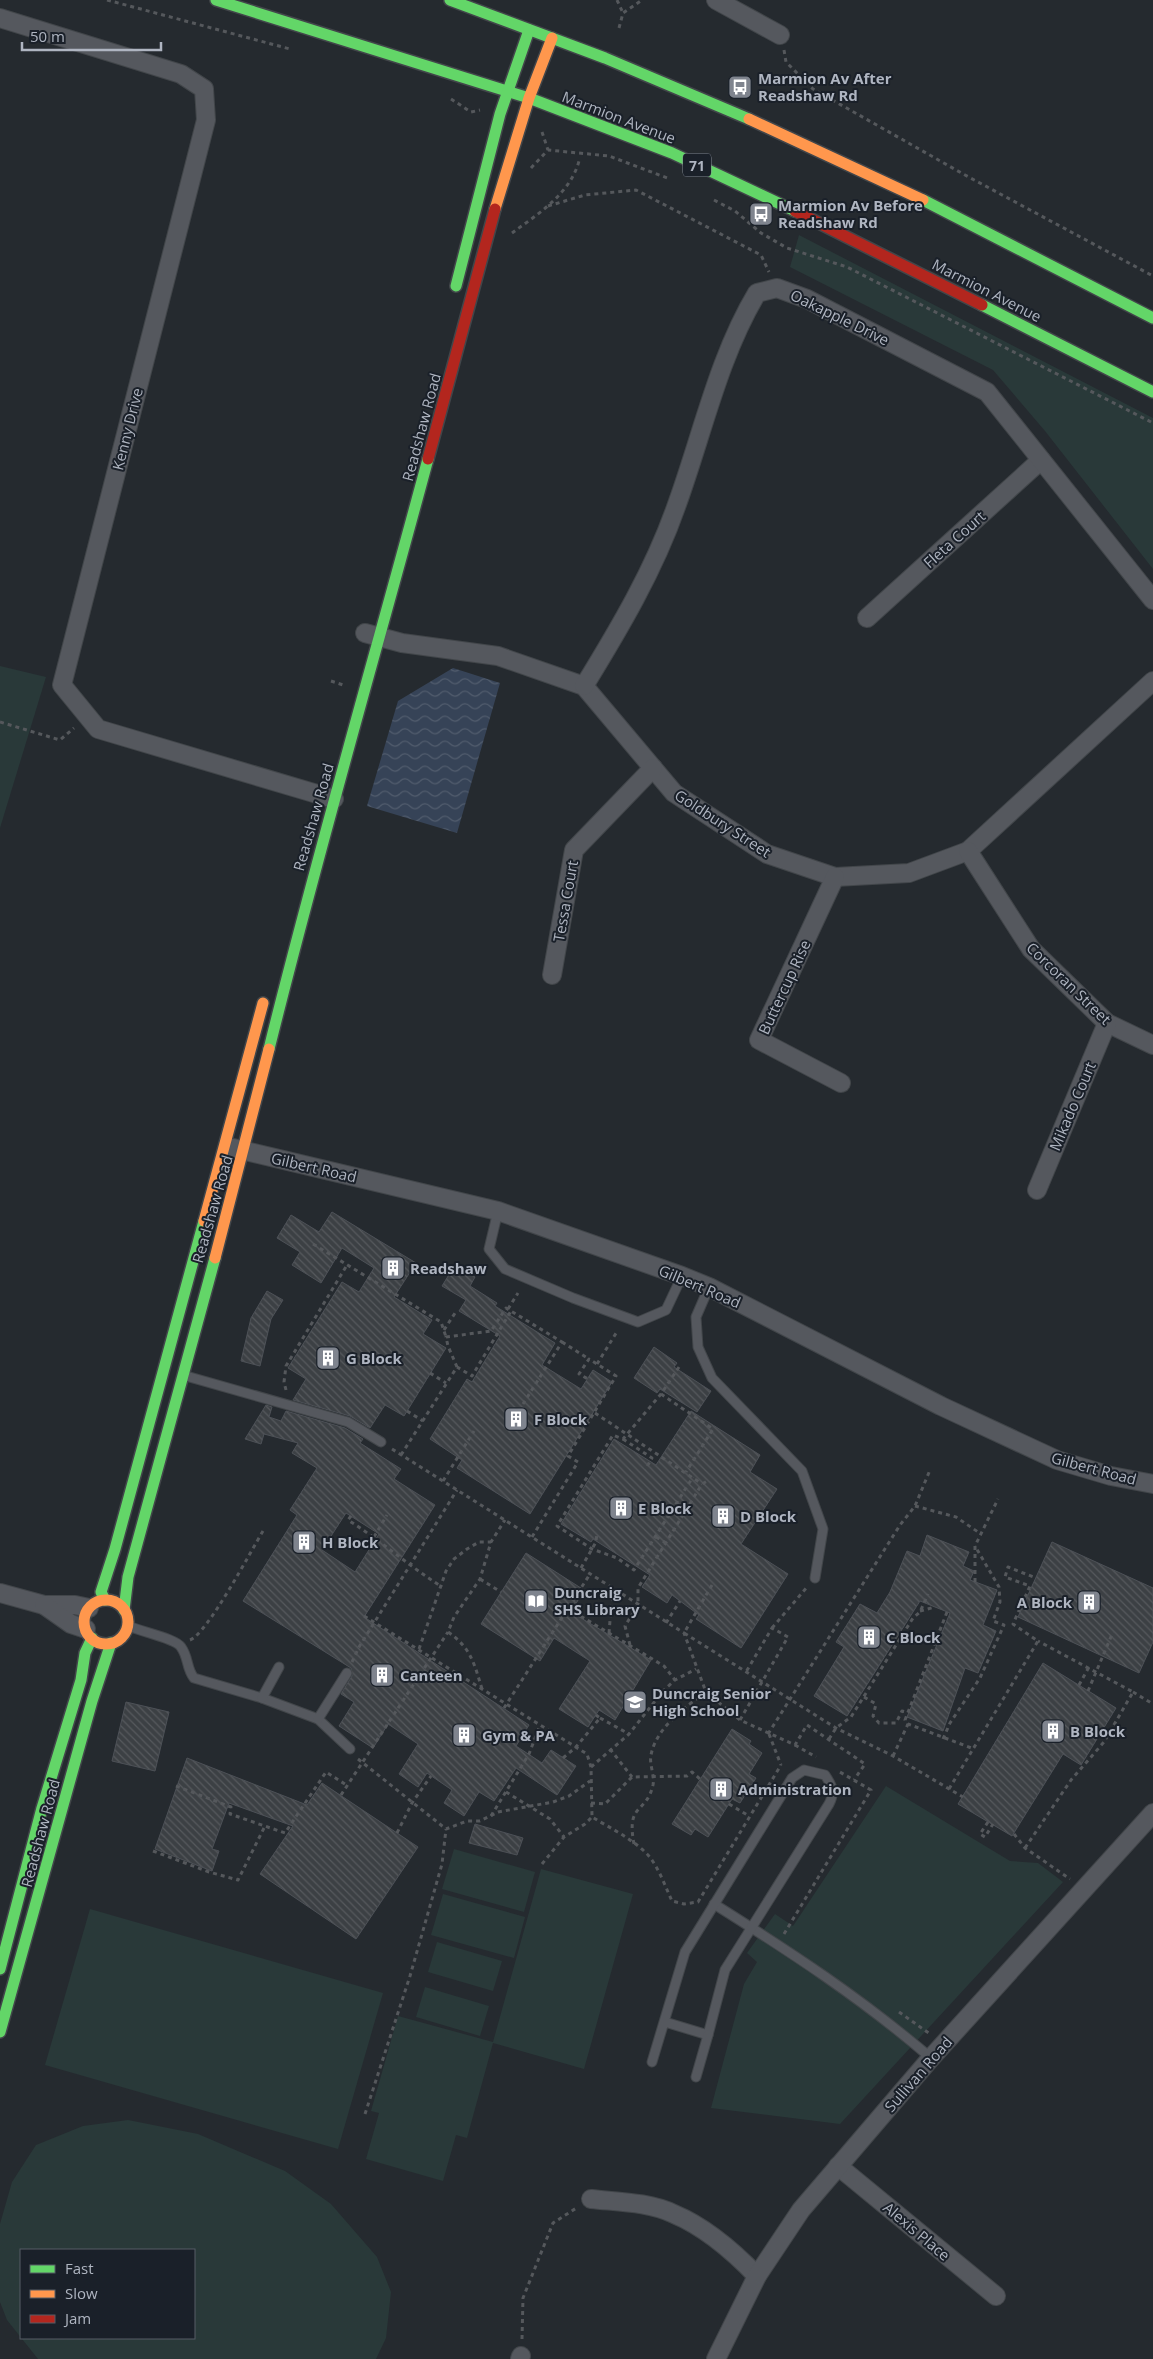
<svg xmlns="http://www.w3.org/2000/svg" width="1153" height="2359" font-family="'Open Sans',sans-serif">
  <style>
    .green { fill: #293939; fill-rule: evenodd }
    .water { fill: url(#water-waves) }
    .building { fill: url(#building-back-hatch); stroke: #4d5157; fill-rule: evenodd }
    .lines { fill: none; stroke-linecap: round; stroke-linejoin: round }
    .lane-casing { stroke: #42464a; stroke-width: 11 }
    .street-casing { stroke: #42464a; stroke-width: 20 }
    .fast-casing { stroke: #42464a; stroke-width: 14 }
    .slow-casing { stroke: #42464a; stroke-width: 14 }
    .jam-casing { stroke: #42464a; stroke-width: 14 }
    .path { stroke: #55585c; stroke-width: 3; stroke-dasharray: 4 4; stroke-linecap: butt }
    .lane { stroke: #55585e; stroke-width: 9 }
    .street { stroke: #55585e; stroke-width: 18 }
    .fast { stroke: #63d668; stroke-width: 11 }
    .slow { stroke: #ff974d; stroke-width: 11 }
    .jam { stroke: #b3261e; stroke-width: 11 }
    .path-bridge { stroke: #55585c; stroke-width: 3; stroke-dasharray: 4 4; stroke-linecap: butt }
    .labels { text-anchor: middle; dominant-baseline: central; stroke-width: 4; stroke-linejoin: round; paint-order: stroke }
    .shield { fill: #1a2029; stroke: #828893; stroke-width: 1 }
    .shield-label { font-size: 14px; font-weight: bold; fill: #afb5c1 }
    .poi-label { font-size: 15px; font-weight: bold; fill: #afb5c1; stroke: #1a2029; text-anchor: start }
    .street-label { font-size: 15px; fill: #afb5c1; stroke: #1a2029 }
  </style>
  <defs>
    <pattern id="water-waves" width="16" height="10" patternUnits="userSpaceOnUse" patternTransform="scale(1.25)"><rect width="16" height="10" fill="#364357"/><path d="M0 5q4-4 8 0t8 0" fill="none" stroke="#515c6d"/></pattern>
    <pattern id="building-back-hatch" width="6" height="6" patternUnits="userSpaceOnUse" patternTransform="scale(1.25)"><rect width="6" height="6" fill="#3c4044"/><path d="M-1 5l2 2M0 0l6 6M5-1l2 2" fill="none" stroke="#56595d"/></pattern>
  </defs>
  <rect width="100%" height="100%" fill="#252a2f"/>
  <g class="green">
    <path d="M799,235L1153,418V569L1045,431L993,370L790,267Z"/>
    <path d="M0,666L46,677L0,828Z"/>
    <path d="M886,1786L1010,1861L1038,1863L1063,1882L840,2124L711,2108L744,1984L757,1962L747,1953L775,1914L793,1926Z"/>
    <path d="M454,1849L535,1872L524,1912L442,1889Z"/>
    <path d="M541,1869L633,1894L584,2069L493,2043L467,2138L456,2135L443,2181L366,2159L379,2113L371,2111L398,2016L493,2042Z"/>
    <path d="M443,1894L525,1917L514,1958L431,1935Z"/>
    <path d="M90,1909L383,1993L338,2149L45,2065Z"/>
    <path d="M437,1942L502,1961L493,1991L428,1972Z"/>
    <path d="M425,1987L489,2006L480,2036L416,2017Z"/>
    <path d="M128,2120L198,2134L285,2171L331,2204L377,2257L391,2292L386,2338L376,2359H38L7,2320L0,2302V2224L12,2182L36,2145L83,2126ZM21,2250H194V2338H21Z"/>
  </g>
  <path class="water" d="M453,668L500,683L457,833L367,806L398,701Z"/>
  <g class="building">
    <path d="M332,1212L416,1263L394,1297L432,1320L423,1334L446,1348L404,1416L385,1405L370,1428L350,1416L293,1400L306,1379L288,1368L342,1282L359,1292L374,1268L342,1248L321,1283L292,1265L300,1252L277,1238L291,1215L319,1232Z"/>
    <path d="M455,1265L475,1277L470,1286L497,1303L495,1306L555,1343L542,1365L581,1389L593,1370L612,1382L530,1514L457,1468L462,1460L430,1439L467,1379L472,1382L500,1336L459,1311L466,1300L442,1286Z"/>
    <path d="M267,1291L283,1300L271,1319L260,1366L241,1361L251,1318Z"/>
    <path d="M654,1347L677,1363L674,1367L711,1391L697,1412L660,1389L657,1393L634,1378Z"/>
    <path d="M266,1405L272,1407L269,1417L281,1421L286,1411L345,1428L363,1439L360,1443L401,1469L394,1479L435,1505L364,1617L529,1725L516,1746L542,1763L551,1750L576,1766L557,1795L516,1768L494,1801L479,1792L464,1816L444,1803L452,1790L427,1773L418,1787L399,1774L418,1744L388,1724L373,1748L339,1726L354,1702L341,1694L352,1676L351,1668L243,1601L297,1515L290,1510L317,1468L292,1453L298,1443L264,1434L261,1444L245,1439ZM346,1513L379,1534L355,1572L322,1550Z"/>
    <path d="M691,1411L760,1455L750,1472L777,1489L741,1544L788,1574L741,1648L696,1619L699,1615L672,1595L667,1603L642,1587L650,1575L593,1539L591,1542L561,1524L614,1439L656,1465Z"/>
    <path d="M927,1535L969,1552L963,1566L974,1571L970,1580L997,1590L983,1625L996,1631L978,1673L965,1668L943,1731L907,1717L950,1613L920,1601L847,1716L814,1696L844,1647L836,1642L860,1604L877,1613L890,1592L907,1551L920,1556Z"/>
    <path d="M1052,1542L1153,1588V1642L1139,1673L1018,1617Z"/>
    <path d="M526,1553L584,1590L571,1612L651,1660L615,1720L599,1710L588,1727L559,1709L590,1661L554,1638L540,1661L481,1624Z"/>
    <path d="M1043,1663L1116,1708L1081,1765L1063,1754L1012,1836L958,1804Z"/>
    <path d="M126,1702L169,1712L155,1771L112,1761Z"/>
    <path d="M732,1729L751,1741L749,1744L762,1753L749,1774L756,1778L740,1803L732,1799L708,1837L695,1829L691,1835L672,1824Z"/>
    <path d="M187,1758L307,1805L322,1783L418,1847L356,1939L260,1874L293,1826L229,1803L212,1849L219,1851L212,1871L155,1849Z"/>
    <path d="M475,1824L523,1838L517,1855L469,1843Z"/>
  </g>
  <g class="lines">
    <g class="lane-casing">
      <g id="lane">
        <path d="M498,1211L489,1249L505,1269L573,1298L638,1322L666,1310L682,1276"/>
        <path d="M709,1287L696,1317L698,1347L712,1378L802,1471L823,1529L815,1578"/>
        <path d="M186,1376L348,1422L381,1442"/>
        <path d="M127,1625C140,1632 175,1638 181,1647C189,1658 186,1668 194,1678L262,1698L318,1719L350,1749"/>
        <path d="M262,1698L279,1667"/>
        <path d="M318,1719L347,1673"/>
        <path d="M714,1904C792,1953 861,1998 931,2058"/>
        <path d="M652,2062L685,1952L792,1778L804,1770L825,1775C833,1787 835,1792 829,1804L725,1970L708,2035L665,2022"/>
        <path d="M696,2077L708,2035"/>
      </g>
    </g>
    <g class="street-casing">
      <g id="street">
        <path d="M716,0L780,35"/>
        <path d="M0,18L181,74L204,89L206,120L62,685L98,729L334,799"/>
        <path d="M867,618L1041,460"/>
        <path d="M365,633L402,643L498,656L584,686L674,793L767,854L835,877L909,873L968,851L1153,681"/>
        <path d="M584,686C619,629 654,570 676,507C702,436 718,358 757,293L777,288L807,299L987,392L1153,600"/>
        <path d="M968,851L1031,949L1107,1023L1153,1045"/>
        <path d="M835,877L759,1040L841,1083"/>
        <path d="M552,975L574,850L653,768"/>
        <path d="M233,1148L498,1211L682,1276L709,1287L941,1406L1057,1460L1111,1476L1153,1484"/>
        <path d="M1037,1190L1107,1023"/>
        <path d="M0,1593L44,1605H75L89,1608"/>
        <path d="M44,1605L71,1624L86,1629"/>
        <path d="M838,2166L996,2296"/>
        <path d="M591,2199C618,2202 649,2202 674,2214C705,2227 734,2252 757,2276"/>
        <path d="M520,2359L521,2356"/>
        <path d="M716,2359L757,2276L801,2210L931,2058L1153,1813"/>
      </g>
    </g>
    <g class="fast-casing">
      <g id="fast">
        <path d="M216,0L529,98L672,153L795,211"/>
        <path d="M450,0L605,58L749,119"/>
        <path d="M923,200L1153,318"/>
        <path d="M456,286L500,114L529,30"/>
        <path d="M982,305L1153,392"/>
        <path d="M269,1049C318,851 375,656 428,459"/>
        <path d="M105,1600L101,1592L115,1549L204,1221"/>
        <path d="M124,1610L128,1577L215,1258"/>
        <path d="M0,1969L42,1808L81,1680L85,1653L92,1638"/>
        <path d="M0,2032L92,1701L111,1643"/>
      </g>
    </g>
    <g class="slow-casing">
      <g id="slow">
        <path d="M749,119L923,200"/>
        <path d="M495,209L529,98L552,38"/>
        <path d="M204,1221L263,1003"/>
        <path d="M215,1258L269,1049"/>
        <circle cx="106" cy="1622" r="22"/>
      </g>
    </g>
    <g class="jam-casing">
      <g id="jam">
        <path d="M795,211L982,305"/>
        <path d="M428,459L495,209"/>
      </g>
    </g>
    <g class="path">
      <path d="M107,0L290,49"/>
      <path d="M617,0L623,13"/>
      <path d="M619,28L623,13L642,0"/>
      <path d="M784,50L786,62L813,89L965,175L1153,276"/>
      <path d="M451,99L471,112L480,110"/>
      <path d="M542,132L548,150"/>
      <path d="M531,168L548,150L609,156L670,179"/>
      <path d="M714,200L735,211L761,233L787,248L847,267L1153,423"/>
      <path d="M548,206L585,195L636,190L761,255L769,272"/>
      <path d="M512,233C538,214 570,194 579,161"/>
      <path d="M331,681L346,686"/>
      <path d="M0,722L60,740L74,728"/>
      <path d="M313,1244L441,1322L446,1337"/>
      <path d="M508,1309L518,1293"/>
      <path d="M444,1330L457,1310"/>
      <path d="M562,1342L589,1359"/>
      <path d="M597,1364L618,1330"/>
      <path d="M457,1367L448,1346L446,1337L491,1331L506,1308L562,1342L523,1404"/>
      <path d="M679,1367L661,1394L623,1439L613,1435L557,1526L592,1549L617,1558L634,1570L693,1477"/>
      <path d="M430,1373L446,1383"/>
      <path d="M286,1390L284,1382L286,1366L347,1265"/>
      <path d="M661,1394L713,1429L686,1472"/>
      <path d="M407,1411L423,1421"/>
      <path d="M595,1413L702,1484"/>
      <path d="M623,1439L652,1458L645,1470"/>
      <path d="M392,1449L684,1633L706,1692L740,1720L795,1745L807,1725L865,1764L854,1780"/>
      <path d="M401,1455L457,1367L472,1376L511,1311"/>
      <path d="M443,1481L474,1431"/>
      <path d="M915,1506L956,1517L981,1534"/>
      <path d="M351,1516L348,1520C381,1541 409,1566 442,1587"/>
      <path d="M374,1537L387,1515"/>
      <path d="M532,1537L578,1462L568,1456L616,1376L589,1359L579,1374L588,1379"/>
      <path d="M656,1537L666,1543"/>
      <path d="M581,1568L596,1542L597,1532"/>
      <path d="M480,1579L501,1592"/>
      <path d="M975,1582V1546L998,1499"/>
      <path d="M712,1585L684,1633L836,1728L893,1756L963,1797"/>
      <path d="M567,1608L664,1666L675,1680"/>
      <path d="M920,1611L935,1607"/>
      <path d="M947,1612L905,1720L908,1724L974,1749"/>
      <path d="M364,1616L587,1754L591,1767L592,1817C610,1828 633,1839 648,1855C659,1868 665,1886 672,1901L684,1904L698,1902L781,1765"/>
      <path d="M666,1623L680,1601"/>
      <path d="M772,1628L808,1586"/>
      <path d="M609,1633L611,1608L615,1590"/>
      <path d="M190,1640C207,1634 251,1551 263,1531"/>
      <path d="M630,1645L625,1626L638,1605V1588L702,1484L709,1480"/>
      <path d="M419,1649L446,1571L454,1559L467,1549L479,1542H491"/>
      <path d="M352,1662L359,1647L457,1490"/>
      <path d="M1079,1685L1089,1667"/>
      <path d="M482,1689C474,1663 471,1648 448,1632L454,1617L480,1579L491,1542L505,1520"/>
      <path d="M1133,1692L1153,1704"/>
      <path d="M864,1697L876,1704L873,1716L879,1723H896L902,1711L907,1712"/>
      <path d="M504,1708L590,1574"/>
      <path d="M600,1718L629,1734"/>
      <path d="M740,1720L788,1637L772,1628L746,1672"/>
      <path d="M768,1734L900,1525L915,1506L930,1470"/>
      <path d="M769,1734L781,1765"/>
      <path d="M829,1739L836,1728L851,1717L913,1618L920,1612L928,1594"/>
      <path d="M943,1739L950,1723L980,1678L1004,1625L993,1621L1000,1602L999,1587L975,1546"/>
      <path d="M795,1745L816,1757"/>
      <path d="M610,1749L632,1777"/>
      <path d="M893,1756L908,1724"/>
      <path d="M563,1758L576,1747L600,1718L596,1715"/>
      <path d="M358,1759L446,1829L467,1821H480L498,1812L553,1802L569,1796L590,1781"/>
      <path d="M591,1767L629,1734L663,1691L675,1680L696,1669"/>
      <path d="M176,1786L231,1807L230,1814L285,1833L326,1772L348,1786"/>
      <path d="M949,1789L1038,1641L1013,1624L1030,1586L1005,1577L1008,1567L1036,1578"/>
      <path d="M506,1792L550,1819L564,1837"/>
      <path d="M341,1795L448,1632"/>
      <path d="M591,1803L605,1804L632,1777L687,1776L692,1772L700,1779"/>
      <path d="M729,1804L749,1816"/>
      <path d="M491,1816L529,1754L540,1725"/>
      <path d="M988,1822L980,1834L985,1837L993,1824"/>
      <path d="M397,1833L412,1803L431,1776"/>
      <path d="M1014,1834L1025,1848L1070,1879"/>
      <path d="M634,1844C626,1802 646,1815 653,1785C655,1775 649,1765 651,1755C656,1728 685,1707 706,1692"/>
      <path d="M1025,1848L1071,1780L1104,1742L1133,1692L1038,1641"/>
      <path d="M153,1851L209,1872L238,1880L265,1826"/>
      <path d="M542,1864L564,1837L585,1824L592,1817"/>
      <path d="M784,1934L871,1790L838,1771"/>
      <path d="M899,2012L930,2034"/>
      <path d="M365,2114L410,1976L442,1864L446,1829"/>
      <path d="M522,2339L523,2298L553,2223L578,2207"/>
    </g>
    <use href="#lane" class="lane"/>
    <use href="#street" class="street"/>
    <use href="#fast" class="fast"/>
    <use href="#slow" class="slow"/>
    <use href="#jam" class="jam"/>
    <path class="path-bridge" d="M1088,1691L1113,1632"/>
  </g>
  <defs>
    <g id="bus-square" transform="scale(1.25)"><rect x="-9" y="-9" width="18" height="18" rx="4" fill="#7f848e" stroke="#1a2029"/><path d="M-5-6H5V4H4V6H2V4H-2V6H-4V4H-5ZM-3.5-4V0h7V-4ZM-3.5 1.2v1.5H-2V1.2ZM2 1.2v1.5H3.5V1.2Z" fill="#fff"/></g>
    <g id="building-square" transform="scale(1.25)"><rect x="-9" y="-9" width="18" height="18" rx="4" fill="#7f848e" stroke="#1a2029"/><path d="M-4-6H4V6H1V3H-1V6H-4ZM-2.5-4.3h1.7v1.8h-1.7ZM.8-4.3h1.7v1.8H.8ZM-2.5-1h1.7V.8h-1.7ZM.8-1h1.7V.8H.8Z" fill="#fff"/></g>
    <g id="library-square" transform="scale(1.25)"><rect x="-9" y="-9" width="18" height="18" rx="4" fill="#7f848e" stroke="#1a2029"/><path d="M-6-4Q-3-5.5-.7-3.5V5Q-3 3-6 4ZM6-4Q3-5.5 .7-3.5V5Q3 3 6 4Z" fill="#fff"/></g>
    <g id="school-square" transform="scale(1.25)"><rect x="-9" y="-9" width="18" height="18" rx="4" fill="#7f848e" stroke="#1a2029"/><path d="M0-5L7-2L0 1L-7-2ZM-4 1L0 2.5L4 1V4Q0 6-4 4Z" fill="#fff"/></g>
  </defs>
  <g fill-rule="evenodd">
    <use href="#bus-square" x="740" y="87"/>
    <use href="#bus-square" x="761" y="214"/>
    <use href="#building-square" x="393" y="1268"/>
    <use href="#building-square" x="328" y="1358"/>
    <use href="#building-square" x="516" y="1419"/>
    <use href="#building-square" x="621" y="1508"/>
    <use href="#building-square" x="723" y="1516"/>
    <use href="#building-square" x="304" y="1542"/>
    <use href="#library-square" x="536" y="1601"/>
    <use href="#building-square" x="1089" y="1602"/>
    <use href="#building-square" x="869" y="1637"/>
    <use href="#building-square" x="382" y="1675"/>
    <use href="#school-square" x="635" y="1702"/>
    <use href="#building-square" x="1053" y="1731"/>
    <use href="#building-square" x="464" y="1735"/>
    <use href="#building-square" x="721" y="1789"/>
  </g>
  <g class="labels">
    <rect class="shield" x="683" y="153.5" width="28" height="23" rx="4"/>
    <g class="shield-label">
      <text x="697" y="165">71</text>
    </g>
    <g class="poi-label">
      <text x="758" y="78">Marmion Av After<tspan x="758" dy="17">Readshaw Rd</tspan></text>
      <text x="778" y="205">Marmion Av Before<tspan x="778" dy="17">Readshaw Rd</tspan></text>
      <text x="410" y="1268">Readshaw</text>
      <text x="346" y="1358">G Block</text>
      <text x="534" y="1419">F Block</text>
      <text x="638" y="1508">E Block</text>
      <text x="740" y="1516">D Block</text>
      <text x="322" y="1542">H Block</text>
      <text x="554" y="1592">Duncraig<tspan x="554" dy="17">SHS Library</tspan></text>
      <text x="1072" y="1602" text-anchor="end">A Block</text>
      <text x="886" y="1637">C Block</text>
      <text x="400" y="1675">Canteen</text>
      <text x="652" y="1693">Duncraig Senior<tspan x="652" dy="17">High School</tspan></text>
      <text x="1070" y="1731">B Block</text>
      <text x="482" y="1735">Gym &amp; PA</text>
      <text x="738" y="1789">Administration</text>
    </g>
    <g class="street-label">
      <text transform="translate(619 117) rotate(21)">Marmion Avenue</text>
      <text transform="translate(987 290) rotate(27)">Marmion Avenue</text>
      <text transform="translate(840 317) rotate(26)">Oakapple Drive</text>
      <text transform="translate(421 427) rotate(-75)">Readshaw Road</text>
      <text transform="translate(127 429) rotate(-76)">Kenny Drive</text>
      <text transform="translate(954 539) rotate(-42)">Fleta Court</text>
      <text transform="translate(313 817) rotate(-74)">Readshaw Road</text>
      <text transform="translate(723 823) rotate(33)">Goldbury Street</text>
      <text transform="translate(565 901) rotate(-80)">Tessa Court</text>
      <text transform="translate(1069 983) rotate(44)">Corcoran Street</text>
      <text transform="translate(784 987) rotate(-65)">Buttercup Rise</text>
      <text transform="translate(1072 1106) rotate(-67)">Mikado Court</text>
      <text transform="translate(314 1167) rotate(13)">Gilbert Road</text>
      <text transform="translate(212 1209) rotate(-74)">Readshaw Road</text>
      <text transform="translate(700 1286) rotate(23)">Gilbert Road</text>
      <text transform="translate(1094 1468) rotate(15)">Gilbert Road</text>
      <text transform="translate(40 1833) rotate(-75)">Readshaw Road</text>
      <text transform="translate(918 2074) rotate(-49)">Sullivan Road</text>
      <text transform="translate(917 2231) rotate(40)">Alexis Place</text>
    </g>
  </g>
  <rect x="20" y="2249" width="175" height="90" fill="#1a2029" stroke="#565c66"/>
  <rect x="30" y="2265" width="25" height="8" fill="#63d668" stroke="#565c66"/>
  <text x="65" y="2274" font-size="15" fill="#afb5c1">Fast</text>
  <rect x="30" y="2290" width="25" height="8" fill="#ff974d" stroke="#565c66"/>
  <text x="65" y="2299" font-size="15" fill="#afb5c1">Slow</text>
  <rect x="30" y="2315" width="25" height="8" fill="#b3261e" stroke="#565c66"/>
  <text x="65" y="2324" font-size="15" fill="#afb5c1">Jam</text>
  <path d="M22 42v8h139v-8" fill="none" stroke="#afb5c1" stroke-width="2.5"/>
  <text x="30" y="42" font-size="15" fill="#afb5c1" stroke="#1a2029" stroke-width="4" paint-order="stroke">50 m</text>
</svg>
